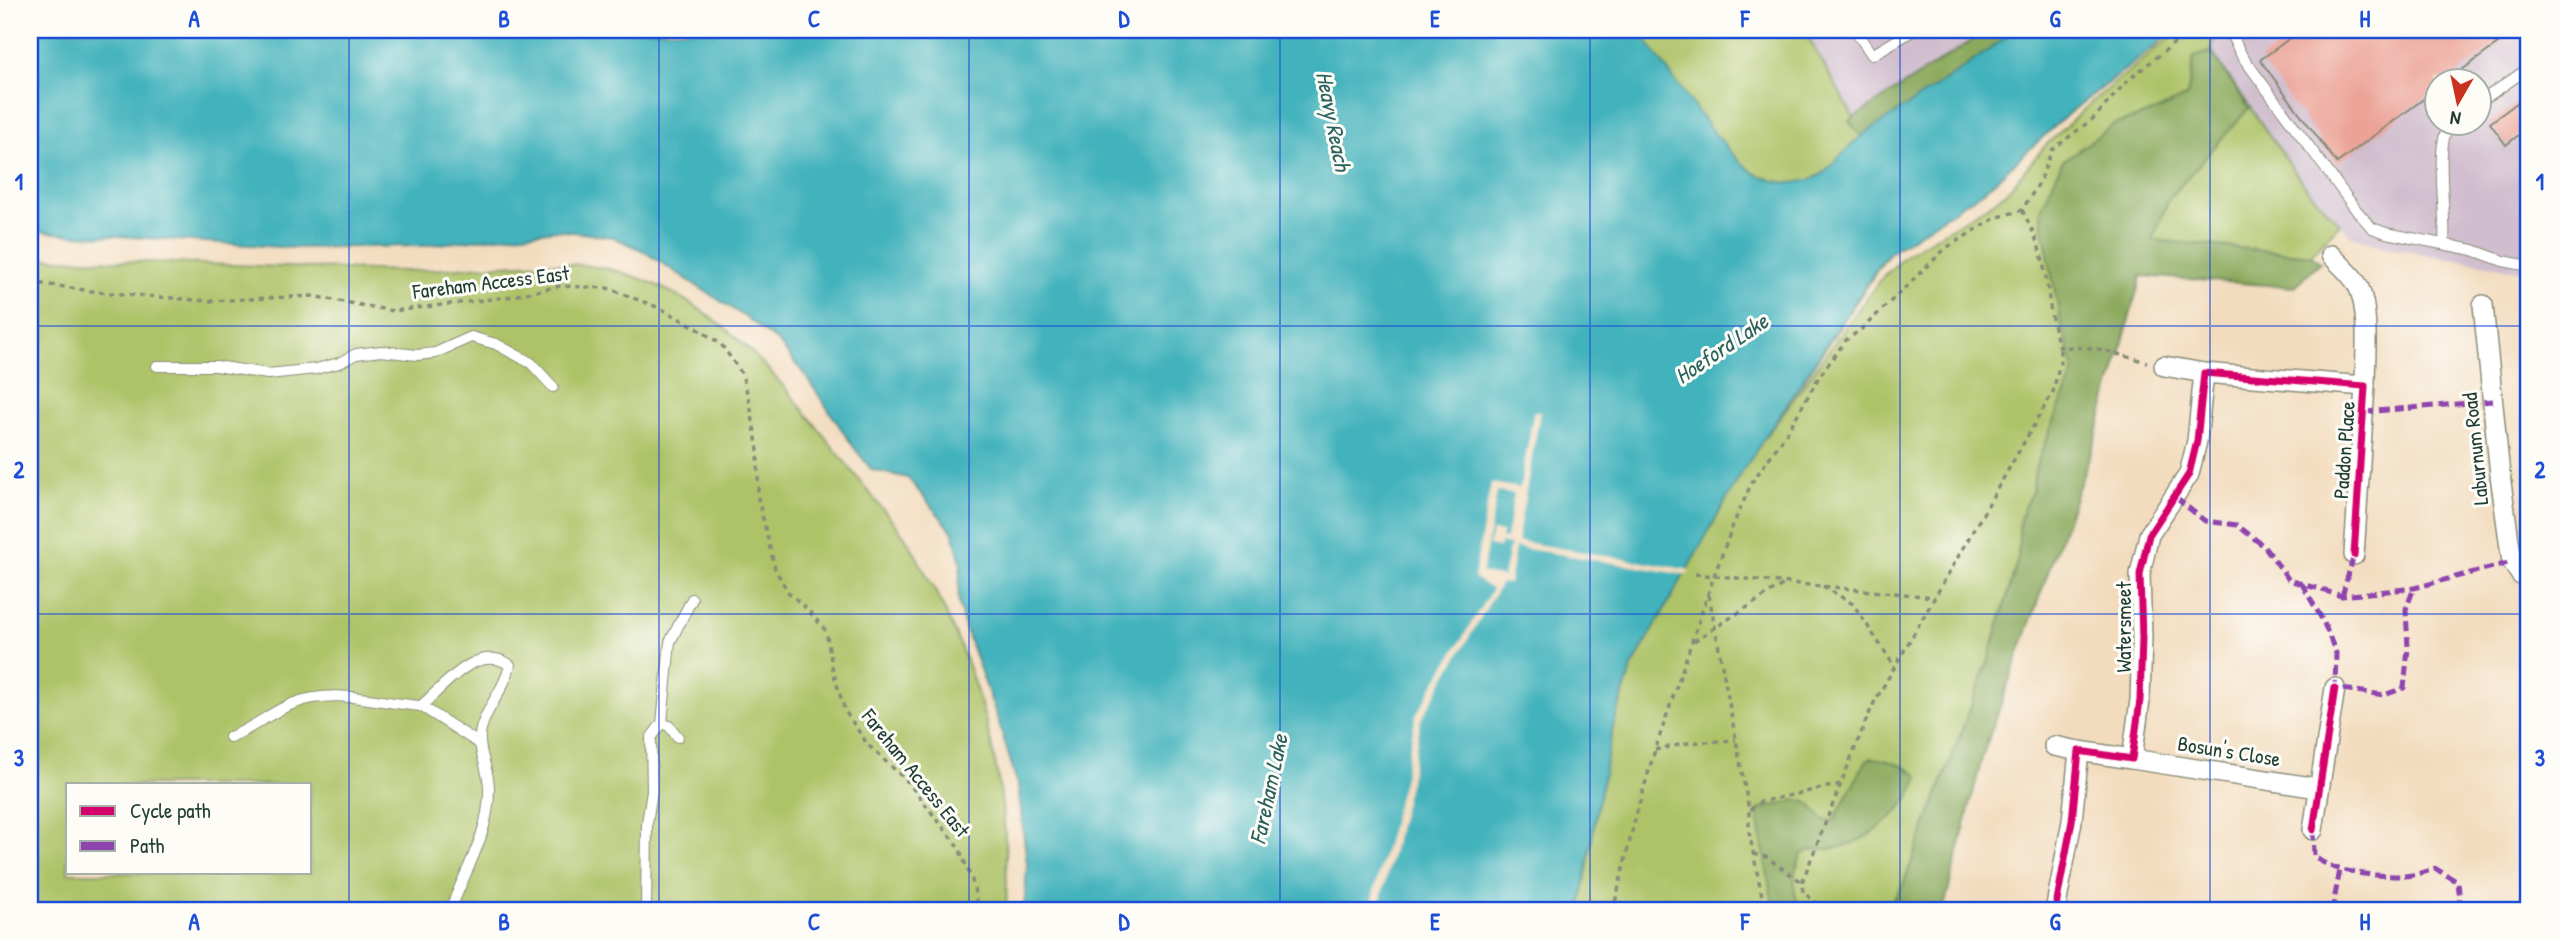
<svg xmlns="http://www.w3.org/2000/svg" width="2559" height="941" font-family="'Patrick Hand',sans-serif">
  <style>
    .industrial { fill: #d0bdce; fill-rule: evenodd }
    .green { fill: #aec367; stroke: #66804e; stroke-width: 2; fill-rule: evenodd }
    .forest { fill: #8aa95c; stroke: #547348; stroke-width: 2 }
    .water { fill: #42b2bc; stroke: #307878; stroke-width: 2 }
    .pier { fill: #f3dcbe; fill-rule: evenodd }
    .building { fill: #eca296 }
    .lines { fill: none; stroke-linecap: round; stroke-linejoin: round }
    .lane-casing { stroke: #898c79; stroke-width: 12 }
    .street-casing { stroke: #898c79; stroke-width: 22 }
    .path { stroke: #898c79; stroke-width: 3.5; stroke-dasharray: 5 5; stroke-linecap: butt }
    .lane { stroke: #fff; stroke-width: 10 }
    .street { stroke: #fff; stroke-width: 19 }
    .quiet { stroke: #8e44ad; stroke-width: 5; stroke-dasharray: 10 5; stroke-linecap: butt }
    .cycleway-casing { stroke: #fdfcf7; stroke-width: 11 }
    .cycleway { stroke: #d6006c; stroke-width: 7 }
    .grid { fill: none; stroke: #1d4ed8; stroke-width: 2; stroke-opacity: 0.55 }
    .labels { text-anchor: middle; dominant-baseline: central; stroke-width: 6; stroke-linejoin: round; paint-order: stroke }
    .street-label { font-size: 21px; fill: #1f3d34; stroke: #fdfcf7 }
    .water-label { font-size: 23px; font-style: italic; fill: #2a605d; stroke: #fdfcf7 }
    .neatline { fill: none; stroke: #1d4ed8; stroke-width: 2.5 }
    .grid-label { font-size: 23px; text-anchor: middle; font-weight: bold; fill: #1d4ed8 }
  </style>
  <rect width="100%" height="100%" fill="#fdfcf7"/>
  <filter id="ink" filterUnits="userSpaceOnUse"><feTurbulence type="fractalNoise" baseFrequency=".0143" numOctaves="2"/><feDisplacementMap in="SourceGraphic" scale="14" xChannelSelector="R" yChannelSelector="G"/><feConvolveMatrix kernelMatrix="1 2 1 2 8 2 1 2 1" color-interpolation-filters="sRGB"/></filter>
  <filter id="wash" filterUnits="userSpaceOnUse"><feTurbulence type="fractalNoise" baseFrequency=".00686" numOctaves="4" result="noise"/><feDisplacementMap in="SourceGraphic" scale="28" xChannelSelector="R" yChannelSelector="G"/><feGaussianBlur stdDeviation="1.57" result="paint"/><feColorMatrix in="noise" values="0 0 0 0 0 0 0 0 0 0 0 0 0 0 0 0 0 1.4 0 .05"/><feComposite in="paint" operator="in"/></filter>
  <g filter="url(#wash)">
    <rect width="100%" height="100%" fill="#f3dcbe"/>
    <g class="industrial">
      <path d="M1638,30H2016L1861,136Z"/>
      <path d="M2215,30H2529V272L2384,247L2351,236L2303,184L2211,52ZM2436,80H2478V122H2436Z"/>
    </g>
    <g class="green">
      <path d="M1435,30H1804L1854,118L1849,121L1861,136L1958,72L2016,30H2172L2154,47L2069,113L1985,190L1889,253L1766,437L1879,281L1907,254L1995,201L2010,188L2044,147L2093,101L2179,30H2215L2212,52L2303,184L2340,224L2311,255L2151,240L2112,381L2036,466L2032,492L2024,507L2020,520L2018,559L1989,659L1903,885L1892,902L1878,911H1358Z"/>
      <path d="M30,258L401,271C472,270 560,253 627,274C713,301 767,364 821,432C840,456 860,481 880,506C890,518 901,530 909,543C918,557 924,572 932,585C985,686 1012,798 1006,911H30ZM68,785H310V873H68Z"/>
    </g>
    <g class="forest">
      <path d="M1988,30H2016L1958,72L1861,136L1849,121Z"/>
      <path d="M2211,52L2249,108L2170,197L2152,240L2311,255L2320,262L2294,287L2141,276L2094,444L1983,754L1943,911H1851L1866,905L1886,907L1892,902L1903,885L1989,659L2018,559L2020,520L2024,507L2032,492L2036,466L2074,371L2060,318L2040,212L2062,162L2113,125L2156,111L2187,96L2194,57Z"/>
      <path d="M1871,758C1890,759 1904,765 1919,776C1910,807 1874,837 1844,846C1829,851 1814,846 1801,855C1794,872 1789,898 1805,911H1774L1757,812L1760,809L1797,800L1804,801L1811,805L1823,820H1834L1866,761Z"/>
    </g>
    <path class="water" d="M30,30H1638L1709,127L1737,159L1754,173L1774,181L1792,183L1810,180L1822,174L1861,136L1958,72L2016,30H2172L2154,47L2069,113L1985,190L1889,253L1879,265L1744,469L1632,667L1613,726L1597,809L1580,911H1024L1027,864L1018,786L996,714L963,622L958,598L961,563L953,532L908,478L872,470L855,449L805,375L779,343L748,319L640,249L613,237L557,230L422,246L294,248L116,236L71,235L30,230Z"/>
    <path class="pier" d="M1534,411L1540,412L1517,541L1690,570L1687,575L1515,547L1509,584L1501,583L1421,719L1410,780L1378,911H1369L1404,777L1416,715L1492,589L1474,578L1491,483L1520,488ZM1497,492L1514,494L1506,539H1501L1502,532L1492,531L1489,546L1499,548L1500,543L1510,545L1503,577L1482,573Z"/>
    <g id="blocks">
      <g class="building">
        <path d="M2301,30H2517L2448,80H2437V89L2337,163L2260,60Z"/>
        <path d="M2529,94V127L2506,145L2490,123Z"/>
      </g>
    </g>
  </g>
  <g filter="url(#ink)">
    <use href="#blocks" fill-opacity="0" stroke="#898c79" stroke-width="2"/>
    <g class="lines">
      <g class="lane-casing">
        <g id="lane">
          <path d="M1855,30L1872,55L1914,30"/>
          <path d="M2232,30L2233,38L2242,56L2357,211L2372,228L2386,233L2473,250L2503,261L2529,266"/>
          <path d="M2478,103L2529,68"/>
          <path d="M2444,244C2447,214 2433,143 2451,122"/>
          <path d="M157,366H216L268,374L316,369L339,363L356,354L381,351L417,355L435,353L471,337L496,344L531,363L553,387"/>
          <path d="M421,706L480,744"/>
          <path d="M662,723L669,726L678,737"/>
          <path d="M230,737C253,729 270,712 292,704C335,687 378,703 421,706C444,687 476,642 510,665C505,689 487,706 481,729C476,749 489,768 489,788C490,833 465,870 450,911"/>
          <path d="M646,911L647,823L652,791L651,738L662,723L670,642L692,599"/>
        </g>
      </g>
      <g class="street-casing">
        <g id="street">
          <path d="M2331,255C2340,265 2354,276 2359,288C2370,314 2365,358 2365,386"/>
          <path d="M2483,305L2500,475L2512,562L2521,575L2529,579"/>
          <path d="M2164,366L2204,373"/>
          <path d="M2054,746L2079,751"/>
          <path d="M2132,759L2318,788"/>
          <path d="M2313,830L2335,688"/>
          <path d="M2055,911L2072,821L2079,751L2132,759L2140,700L2142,638L2140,574L2149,535L2189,474L2197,441L2204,373L2365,386L2354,555"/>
        </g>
      </g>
      <g class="path">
        <path d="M2022,210C2030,225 2037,239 2041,255C2050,286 2048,317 2060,347L2095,348L2147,362"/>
        <path d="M30,282L98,292L207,301L312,296L393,311L508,297L560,286L607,288L660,308L695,327L721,344L742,374L750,404L758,450V498L775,569L788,592L807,609L826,631L833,671L845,711L868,745L908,782L959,848L972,880L979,911"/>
        <path d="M1695,574L1935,597"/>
        <path d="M1823,586L1853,604L1895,667"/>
        <path d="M1709,595L1749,810V832L1765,911"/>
        <path d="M1694,641L1787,582"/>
        <path d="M1655,750L1688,743L1736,740"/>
        <path d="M1750,810L1760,802L1841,784"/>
        <path d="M1753,854L1766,857L1802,882"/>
        <path d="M1613,911L1636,815L1655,750L1714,576L1733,525L1752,482L1785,436L1819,377L1846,340L1863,328L1946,248L1995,218L2022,210L2039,183L2052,150L2095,117L2128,80L2182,37L2187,30"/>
        <path d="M1826,911L1803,892L1802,882L1865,723L1875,701L2053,392L2060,362V347"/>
      </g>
      <use href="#lane" class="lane"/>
      <use href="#street" class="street"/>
      <g class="quiet">
        <path d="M2364,412L2493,401"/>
        <path d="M2176,498L2205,521L2237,525L2265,547L2289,580L2342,596L2414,588L2512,562"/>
        <path d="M2302,584L2323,621L2336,653L2335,688L2384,695L2404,688L2408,649L2406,609L2414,588"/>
        <path d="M2342,596L2354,555"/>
        <path d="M2313,830L2314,856C2333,874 2377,876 2403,876C2414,876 2426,871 2436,869L2458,882L2461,911"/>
        <path d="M2332,911L2340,870"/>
      </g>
      <g class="cycleway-casing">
        <g id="cycleway">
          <path d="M2313,830L2335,688"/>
          <path d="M2055,911L2072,821L2079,751L2132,759L2140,700L2142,638L2140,574L2149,535L2189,474L2197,441L2204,373L2365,386L2354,555"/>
        </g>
      </g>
      <use href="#cycleway" class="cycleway"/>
    </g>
  </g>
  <path class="grid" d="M349,30V911M659,30V911M969,30V911M1280,30V911M1590,30V911M1900,30V911M2210,30V911M30,326H2529M30,614H2529"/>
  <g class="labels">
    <g class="street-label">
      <text transform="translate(491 282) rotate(-7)">Fareham Access East</text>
      <text transform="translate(2475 449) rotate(-96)">Laburnum Road</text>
      <text transform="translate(2344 450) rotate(-86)">Paddon Place</text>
      <text transform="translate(2123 627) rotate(-90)">Watersmeet</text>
      <text transform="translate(2229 751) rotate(9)">Bosun's Close</text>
      <text transform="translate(916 773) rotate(51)">Fareham Access East</text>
    </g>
    <g class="water-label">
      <text transform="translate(1334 121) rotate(79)">Heavy Reach</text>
      <text transform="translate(1721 348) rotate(-34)">Hoeford Lake</text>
      <text transform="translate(1268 789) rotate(-78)">Fareham Lake</text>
    </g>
  </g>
  <rect width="2559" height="941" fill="none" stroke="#fdfcf7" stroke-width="77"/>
  <rect x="66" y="783" width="245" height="91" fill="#fdfcf7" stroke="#a4b0a9" stroke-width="2"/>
  <rect x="80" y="806" width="35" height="10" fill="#d6006c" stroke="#a4b0a9" stroke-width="2"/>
  <text x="130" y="818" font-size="21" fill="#1f3d34">Cycle path</text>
  <rect x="80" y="841" width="35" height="10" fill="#8e44ad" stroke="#a4b0a9" stroke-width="2"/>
  <text x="130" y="853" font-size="21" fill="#1f3d34">Path</text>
  <g transform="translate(2458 102) rotate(189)"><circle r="33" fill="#fdfcf7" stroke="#a4b0a9" stroke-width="2"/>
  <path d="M0-5L12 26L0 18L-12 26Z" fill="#c8321e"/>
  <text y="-10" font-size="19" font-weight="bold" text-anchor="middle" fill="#1f3d34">N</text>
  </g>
  <rect x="38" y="38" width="2482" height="864" class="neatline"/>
  <g class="grid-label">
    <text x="194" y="27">A</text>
    <text x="504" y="27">B</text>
    <text x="814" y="27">C</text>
    <text x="1124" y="27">D</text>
    <text x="1435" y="27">E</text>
    <text x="1745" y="27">F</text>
    <text x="2055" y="27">G</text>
    <text x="2365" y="27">H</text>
    <text x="19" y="190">1</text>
    <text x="2540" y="190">1</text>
    <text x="19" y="478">2</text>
    <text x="2540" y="478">2</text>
    <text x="19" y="766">3</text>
    <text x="2540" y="766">3</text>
    <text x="194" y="930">A</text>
    <text x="504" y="930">B</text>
    <text x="814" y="930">C</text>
    <text x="1124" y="930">D</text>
    <text x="1435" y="930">E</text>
    <text x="1745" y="930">F</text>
    <text x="2055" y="930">G</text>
    <text x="2365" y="930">H</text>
  </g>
</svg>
